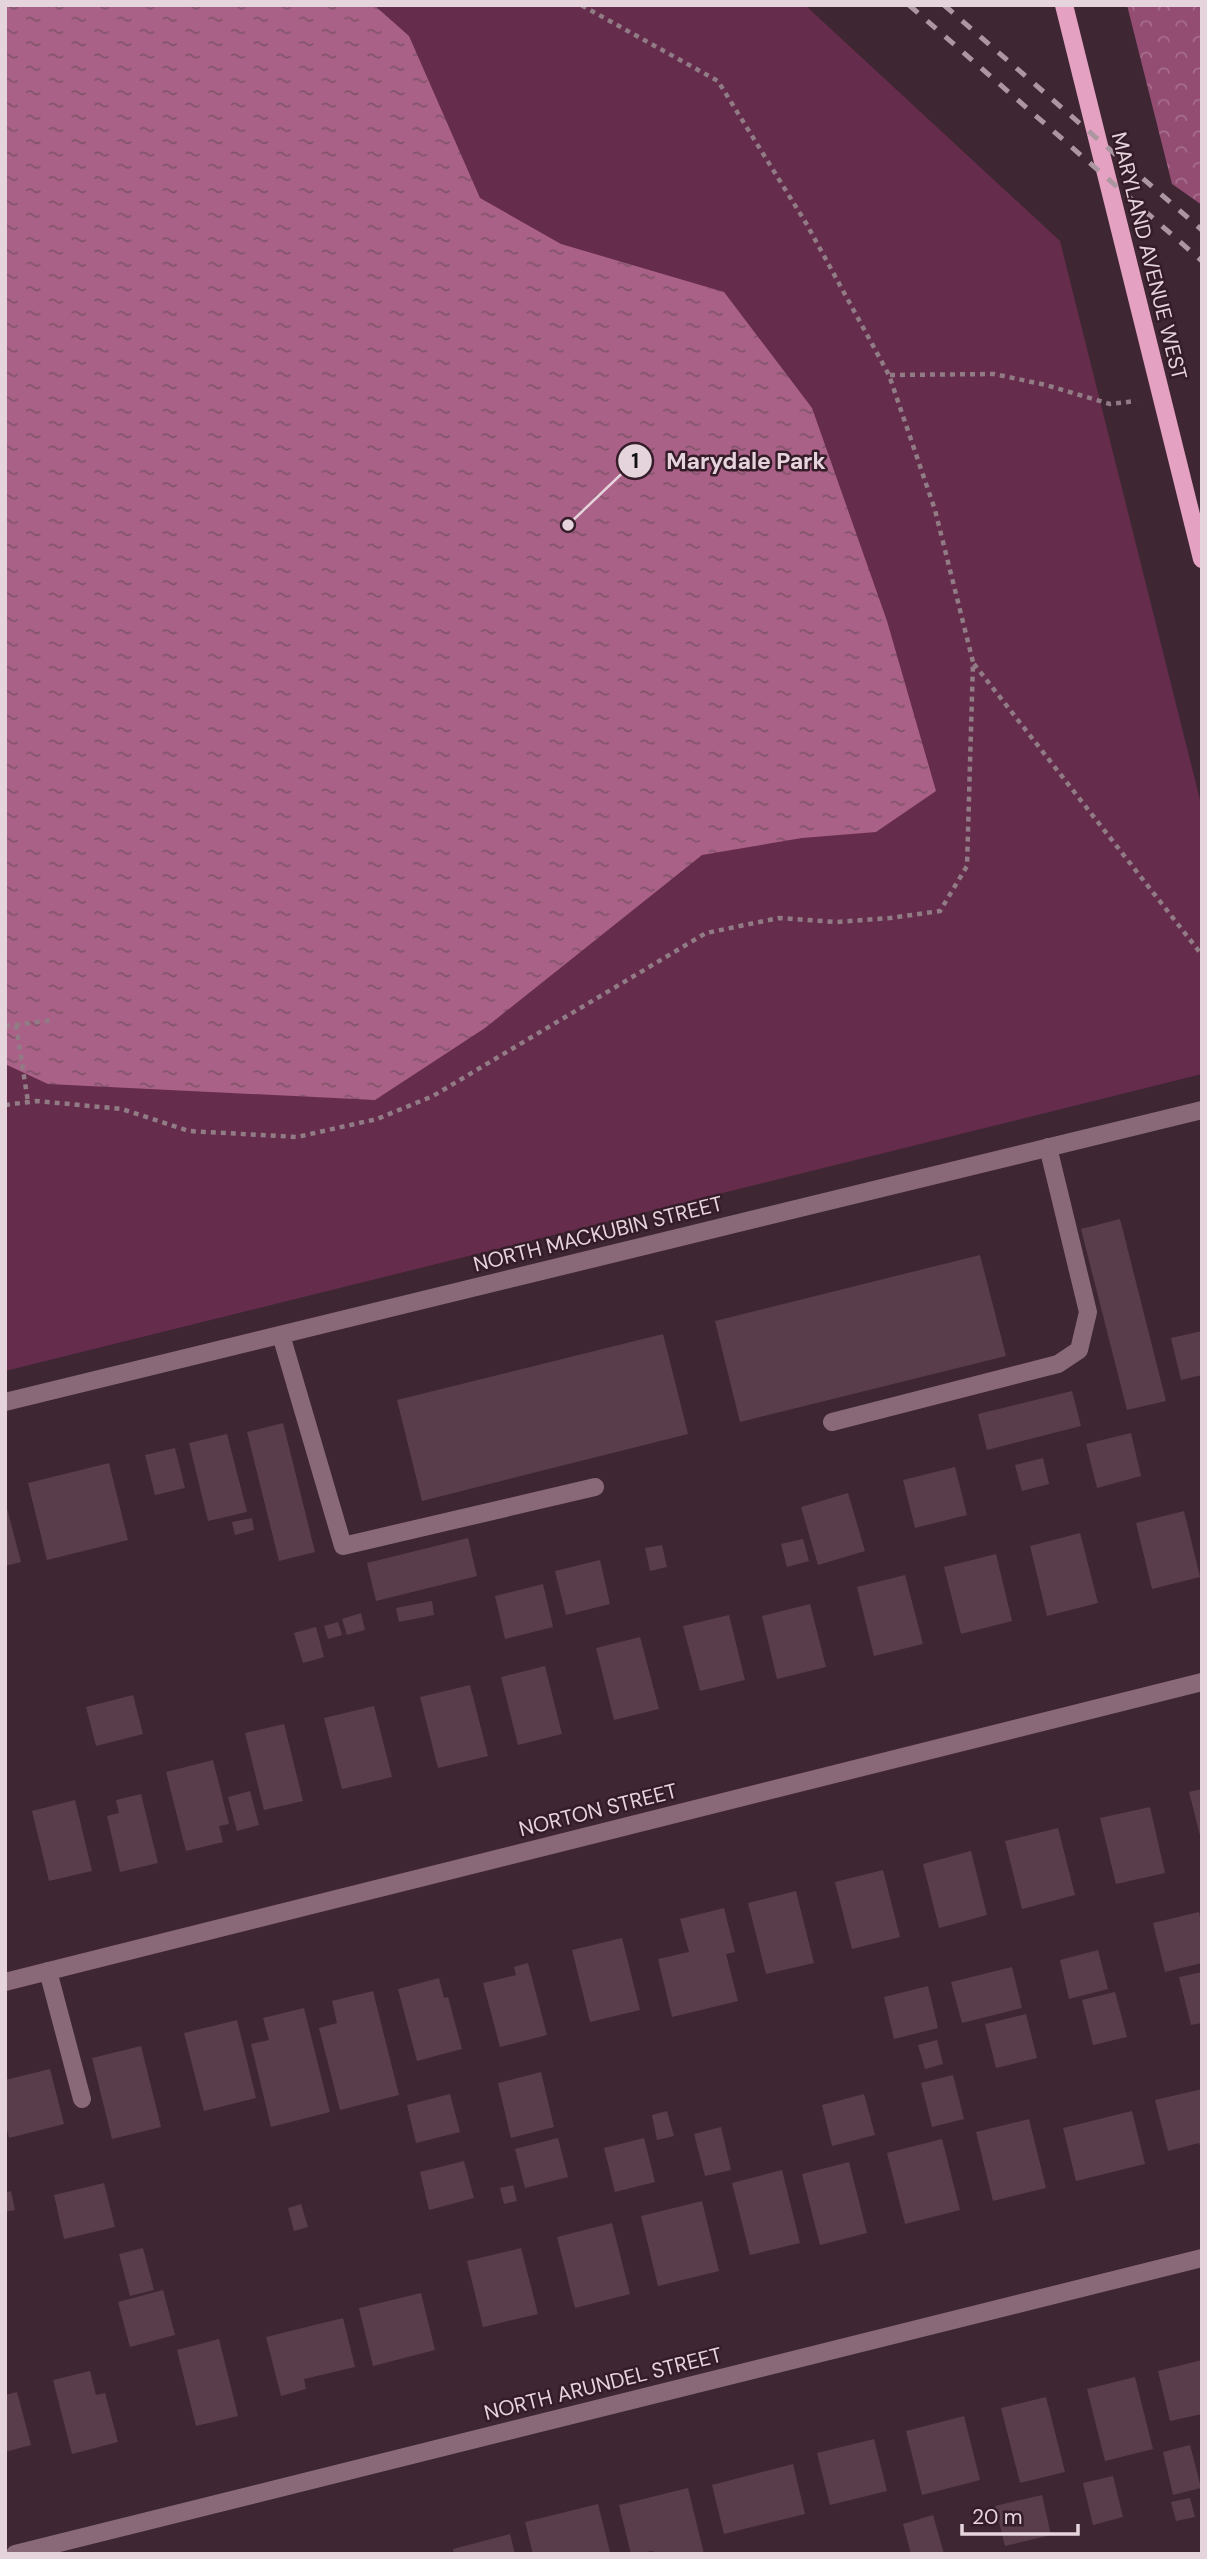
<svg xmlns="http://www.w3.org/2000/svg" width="1207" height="2559" font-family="'DM Sans',sans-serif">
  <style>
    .forest { fill: url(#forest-crowns) }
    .park { fill: #662c4c }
    .water { fill: url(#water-ripples) }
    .building { fill: #593d4b }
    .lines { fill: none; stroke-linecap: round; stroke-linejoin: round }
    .path { stroke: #917c86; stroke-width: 4.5; stroke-dasharray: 5 5; stroke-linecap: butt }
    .minor { stroke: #896978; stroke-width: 18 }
    .major { stroke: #e4a1c2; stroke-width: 18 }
    .rail { stroke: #ac97a1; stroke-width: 5; stroke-dasharray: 12 12; stroke-linecap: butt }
    .labels { text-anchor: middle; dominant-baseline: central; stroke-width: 5; stroke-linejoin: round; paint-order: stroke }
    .street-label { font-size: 21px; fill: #e6d4dc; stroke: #351c29 }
    .leader { fill: none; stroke: #e6d4dc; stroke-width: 2.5 }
    .callout-dot { fill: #e6d4dc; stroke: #351c29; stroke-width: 2.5 }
    .mark-label { font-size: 21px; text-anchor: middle; font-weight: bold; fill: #111 }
    .callout-label { font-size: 23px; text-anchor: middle; font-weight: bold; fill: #e6d4dc; stroke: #351c29; stroke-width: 5; stroke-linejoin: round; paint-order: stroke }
  </style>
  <defs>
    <pattern id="forest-crowns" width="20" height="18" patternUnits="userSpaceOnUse" patternTransform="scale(1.75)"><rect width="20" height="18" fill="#934d72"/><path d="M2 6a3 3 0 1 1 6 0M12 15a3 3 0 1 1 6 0" fill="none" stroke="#a76e8c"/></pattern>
    <pattern id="water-ripples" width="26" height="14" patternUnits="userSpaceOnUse" patternTransform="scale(1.75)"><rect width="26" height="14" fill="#aa6187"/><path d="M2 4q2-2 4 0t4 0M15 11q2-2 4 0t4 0" fill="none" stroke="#82546b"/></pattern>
  </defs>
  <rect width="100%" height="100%" fill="#3f2633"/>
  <path class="forest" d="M1127,5H1202V205L1172,184Z"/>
  <path class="park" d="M5,5H805L1060,241L1202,808V1074L5,1371Z"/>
  <path class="water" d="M5,5H374L409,36L480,198L561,244L724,292L812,408L887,621L936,791L876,832L802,838L702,855L485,1028L375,1100L48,1084L5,1064Z"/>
  <g class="building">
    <path d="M1120,1219L1166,1401L1127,1410L1081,1229Z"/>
    <path d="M980,1255L1006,1356L740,1422L715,1321Z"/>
    <path d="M1202,1331V1375L1181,1380L1171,1338Z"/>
    <path d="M663,1334L688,1434L422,1501L397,1400Z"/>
    <path d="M1072,1391L1081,1426L987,1450L978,1414Z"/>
    <path d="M283,1423L315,1552L279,1561L247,1432Z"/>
    <path d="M1131,1433L1141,1476L1097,1488L1086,1444Z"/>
    <path d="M227,1434L247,1512L208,1521L189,1443Z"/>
    <path d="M175,1448L185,1488L155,1495L145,1455Z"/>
    <path d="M1043,1458L1049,1484L1022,1491L1015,1465Z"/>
    <path d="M109,1463L128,1540L47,1560L28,1483Z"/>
    <path d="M955,1467L967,1515L915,1528L903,1480Z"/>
    <path d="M848,1493L865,1551L818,1565L801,1507Z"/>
    <path d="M5,1501L21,1562L5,1566Z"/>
    <path d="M1184,1511L1200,1577L1152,1589L1136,1523Z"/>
    <path d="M252,1518L254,1530L235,1535L232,1522Z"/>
    <path d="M1080,1533L1098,1603L1047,1616L1030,1546Z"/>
    <path d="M468,1538L477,1576L376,1601L367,1563Z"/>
    <path d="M803,1539L809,1561L787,1567L781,1544Z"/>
    <path d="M662,1545L667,1567L650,1571L645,1548Z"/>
    <path d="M996,1554L1012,1621L961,1634L944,1567Z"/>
    <path d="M600,1560L610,1604L566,1615L555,1571Z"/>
    <path d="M905,1575L923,1644L874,1656L857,1587Z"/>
    <path d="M543,1584L553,1627L505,1639L495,1596Z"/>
    <path d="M432,1601L434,1615L399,1622L396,1608Z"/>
    <path d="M810,1604L826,1667L777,1679L762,1616Z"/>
    <path d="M361,1613L365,1630L347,1635L342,1619Z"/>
    <path d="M729,1615L745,1680L700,1691L683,1626Z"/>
    <path d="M338,1622L342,1635L328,1639L324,1626Z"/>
    <path d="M316,1627L324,1657L303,1663L294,1633Z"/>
    <path d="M640,1637L659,1709L614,1720L596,1648Z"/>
    <path d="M545,1666L562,1734L518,1745L501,1677Z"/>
    <path d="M470,1685L488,1756L438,1768L420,1697Z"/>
    <path d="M133,1695L143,1734L96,1746L86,1707Z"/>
    <path d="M374,1706L392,1777L342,1789L324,1718Z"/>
    <path d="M284,1724L303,1801L264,1810L245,1733Z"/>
    <path d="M213,1760L229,1824L219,1826L223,1842L186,1851L166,1772Z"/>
    <path d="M1202,1789V1839H1201L1189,1792Z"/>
    <path d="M250,1791L259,1825L237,1831L228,1797Z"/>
    <path d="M141,1794L158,1863L120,1872L107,1816L119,1813L116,1800Z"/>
    <path d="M75,1800L92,1871L49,1881L32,1811Z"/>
    <path d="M1150,1807L1165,1873L1116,1884L1100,1818Z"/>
    <path d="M1058,1828L1075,1895L1022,1909L1005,1841Z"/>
    <path d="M971,1851L987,1915L939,1928L923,1864Z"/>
    <path d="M883,1870L900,1937L852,1949L835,1882Z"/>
    <path d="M796,1891L814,1963L766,1974L748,1903Z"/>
    <path d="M724,1908L735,1952L726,1954L738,2001L672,2017L658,1959L689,1952L680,1919Z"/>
    <path d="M1199,1912L1202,1925V1963L1165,1972L1153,1923Z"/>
    <path d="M622,1938L640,2010L590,2022L572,1950Z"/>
    <path d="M1098,1950L1108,1989L1069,1999L1060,1960Z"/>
    <path d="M528,1963L547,2035L500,2047L483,1983L516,1975L514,1967Z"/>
    <path d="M1012,1967L1022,2008L962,2023L951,1982Z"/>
    <path d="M1202,1972V2023L1191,2025L1179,1977Z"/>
    <path d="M439,1978L444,1998L448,1997L462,2049L417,2061L398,1989Z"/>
    <path d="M928,1986L938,2028L894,2039L884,1997Z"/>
    <path d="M373,1991L399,2095L340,2110L319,2028L337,2023L332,2001Z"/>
    <path d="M1115,1992L1127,2037L1093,2045L1082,2000Z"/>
    <path d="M304,2008L330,2112L271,2127L251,2044L269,2040L263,2018Z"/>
    <path d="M1026,2014L1037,2058L996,2068L985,2024Z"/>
    <path d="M237,2020L256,2098L204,2111L184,2033Z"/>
    <path d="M937,2040L943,2064L925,2069L918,2045Z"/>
    <path d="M141,2046L161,2127L112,2139L92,2058Z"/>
    <path d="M50,2069L64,2124L9,2138L5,2121V2080Z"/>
    <path d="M541,2072L554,2127L511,2138L498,2083Z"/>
    <path d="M953,2075L964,2119L932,2127L921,2083Z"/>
    <path d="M1202,2089V2152L1199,2143L1168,2151L1155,2100Z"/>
    <path d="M450,2094L460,2132L416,2143L407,2105Z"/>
    <path d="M864,2094L875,2135L832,2146L822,2105Z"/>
    <path d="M667,2111L674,2136L657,2140L652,2115Z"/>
    <path d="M1132,2111L1145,2164L1076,2181L1063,2128Z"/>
    <path d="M1029,2119L1046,2188L993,2201L976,2132Z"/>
    <path d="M721,2127L731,2170L705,2176L694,2134Z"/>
    <path d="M558,2138L568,2177L525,2188L515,2149Z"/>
    <path d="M644,2138L655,2182L615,2192L604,2148Z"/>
    <path d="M942,2139L960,2210L905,2224L887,2153Z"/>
    <path d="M464,2161L474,2198L429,2210L420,2172Z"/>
    <path d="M849,2162L867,2233L820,2245L802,2174Z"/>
    <path d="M782,2170L800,2243L750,2255L732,2183Z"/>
    <path d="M104,2183L115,2227L64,2239L54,2195Z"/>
    <path d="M513,2185L517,2201L504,2204L500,2188Z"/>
    <path d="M11,2191L15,2210L5,2212V2193Z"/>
    <path d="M702,2201L719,2271L658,2286L641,2216Z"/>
    <path d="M301,2204L308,2227L294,2231L288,2208Z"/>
    <path d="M612,2223L630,2294L575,2308L557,2237Z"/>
    <path d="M143,2248L154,2290L130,2296L119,2254Z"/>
    <path d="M521,2248L538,2314L483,2327L467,2261Z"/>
    <path d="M163,2290L175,2335L130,2347L118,2302Z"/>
    <path d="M421,2293L435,2350L373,2366L359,2308Z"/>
    <path d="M343,2318L355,2367L304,2379L306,2389L281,2396L266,2337Z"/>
    <path d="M219,2339L238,2416L196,2426L177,2350Z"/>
    <path d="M1202,2360V2414L1170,2421L1158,2371Z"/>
    <path d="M90,2371L96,2395L105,2393L118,2442L72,2454L53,2380Z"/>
    <path d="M1135,2377L1153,2449L1105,2461L1087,2389Z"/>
    <path d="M17,2392L31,2445L5,2452V2395Z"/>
    <path d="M1046,2397L1065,2472L1020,2483L1001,2408Z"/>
    <path d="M964,2416L980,2480L922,2495L906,2431Z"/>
    <path d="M874,2439L887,2491L830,2505L817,2453Z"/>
    <path d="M1190,2445L1201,2488L1173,2495L1163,2452Z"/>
    <path d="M793,2464L805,2514L724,2534L712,2485Z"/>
    <path d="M1113,2476L1123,2517L1093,2525L1083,2483Z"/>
    <path d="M688,2488L704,2554H654L653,2551L631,2554L619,2505Z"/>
    <path d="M1042,2495L1051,2535L1005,2546L995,2506Z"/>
    <path d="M1190,2498L1195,2517L1176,2521L1171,2502Z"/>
    <path d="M598,2504L610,2552L602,2554H533L525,2522Z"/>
    <path d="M933,2515L944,2554H911L903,2524Z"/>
    <path d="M510,2534L515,2554H454L453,2549Z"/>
  </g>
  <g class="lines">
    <g class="path">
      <path d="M890,375L994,374L1046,385L1110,404L1136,401"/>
      <path d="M974,664L1202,955"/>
      <path d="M16,1025L28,1102"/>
      <path d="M5,1026L53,1020"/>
      <path d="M5,1105L37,1101L122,1109L189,1131L297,1137L377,1119L433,1096L706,933L779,918L836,922L890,918L940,911L967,866L973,662L935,510L889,375L806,223L718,81L581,5"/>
    </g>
    <g class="minor">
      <path d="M281,1335L343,1546L595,1487"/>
      <path d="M5,1402L1202,1110"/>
      <path d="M832,1422L1058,1364L1079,1350L1088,1312L1048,1147"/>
      <path d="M48,1971L82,2099"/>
      <path d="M5,1982L1202,1682"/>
      <path d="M15,2554L1202,2258"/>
    </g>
    <path class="major" d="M1064,5L1202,559"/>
    <g class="rail">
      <path d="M909,5L1202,261"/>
      <path d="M944,5L1202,230"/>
    </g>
  </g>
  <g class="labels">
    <g class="street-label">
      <text transform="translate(1149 256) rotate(76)">MARYLAND AVENUE WEST</text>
      <text transform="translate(598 1234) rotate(-14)">NORTH MACKUBIN STREET</text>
      <text transform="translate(598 1810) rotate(-14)">NORTON STREET</text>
      <text transform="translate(603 2384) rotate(-14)">NORTH ARUNDEL STREET</text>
    </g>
  </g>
  <path class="leader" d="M568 525L635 461"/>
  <g class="callout-dot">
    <circle cx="568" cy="525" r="7"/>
    <circle cx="635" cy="461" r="18"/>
  </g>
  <g class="mark-label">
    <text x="635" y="468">1</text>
  </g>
  <g class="callout-label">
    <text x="746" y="469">Marydale Park</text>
  </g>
  <rect width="1207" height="2559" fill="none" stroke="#e6d4dc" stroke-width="14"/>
  <path d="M962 2524v10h116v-10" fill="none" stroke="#e6d4dc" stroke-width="3.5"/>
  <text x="972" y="2524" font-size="21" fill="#e6d4dc" stroke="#351c29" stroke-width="5" paint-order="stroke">20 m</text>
</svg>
